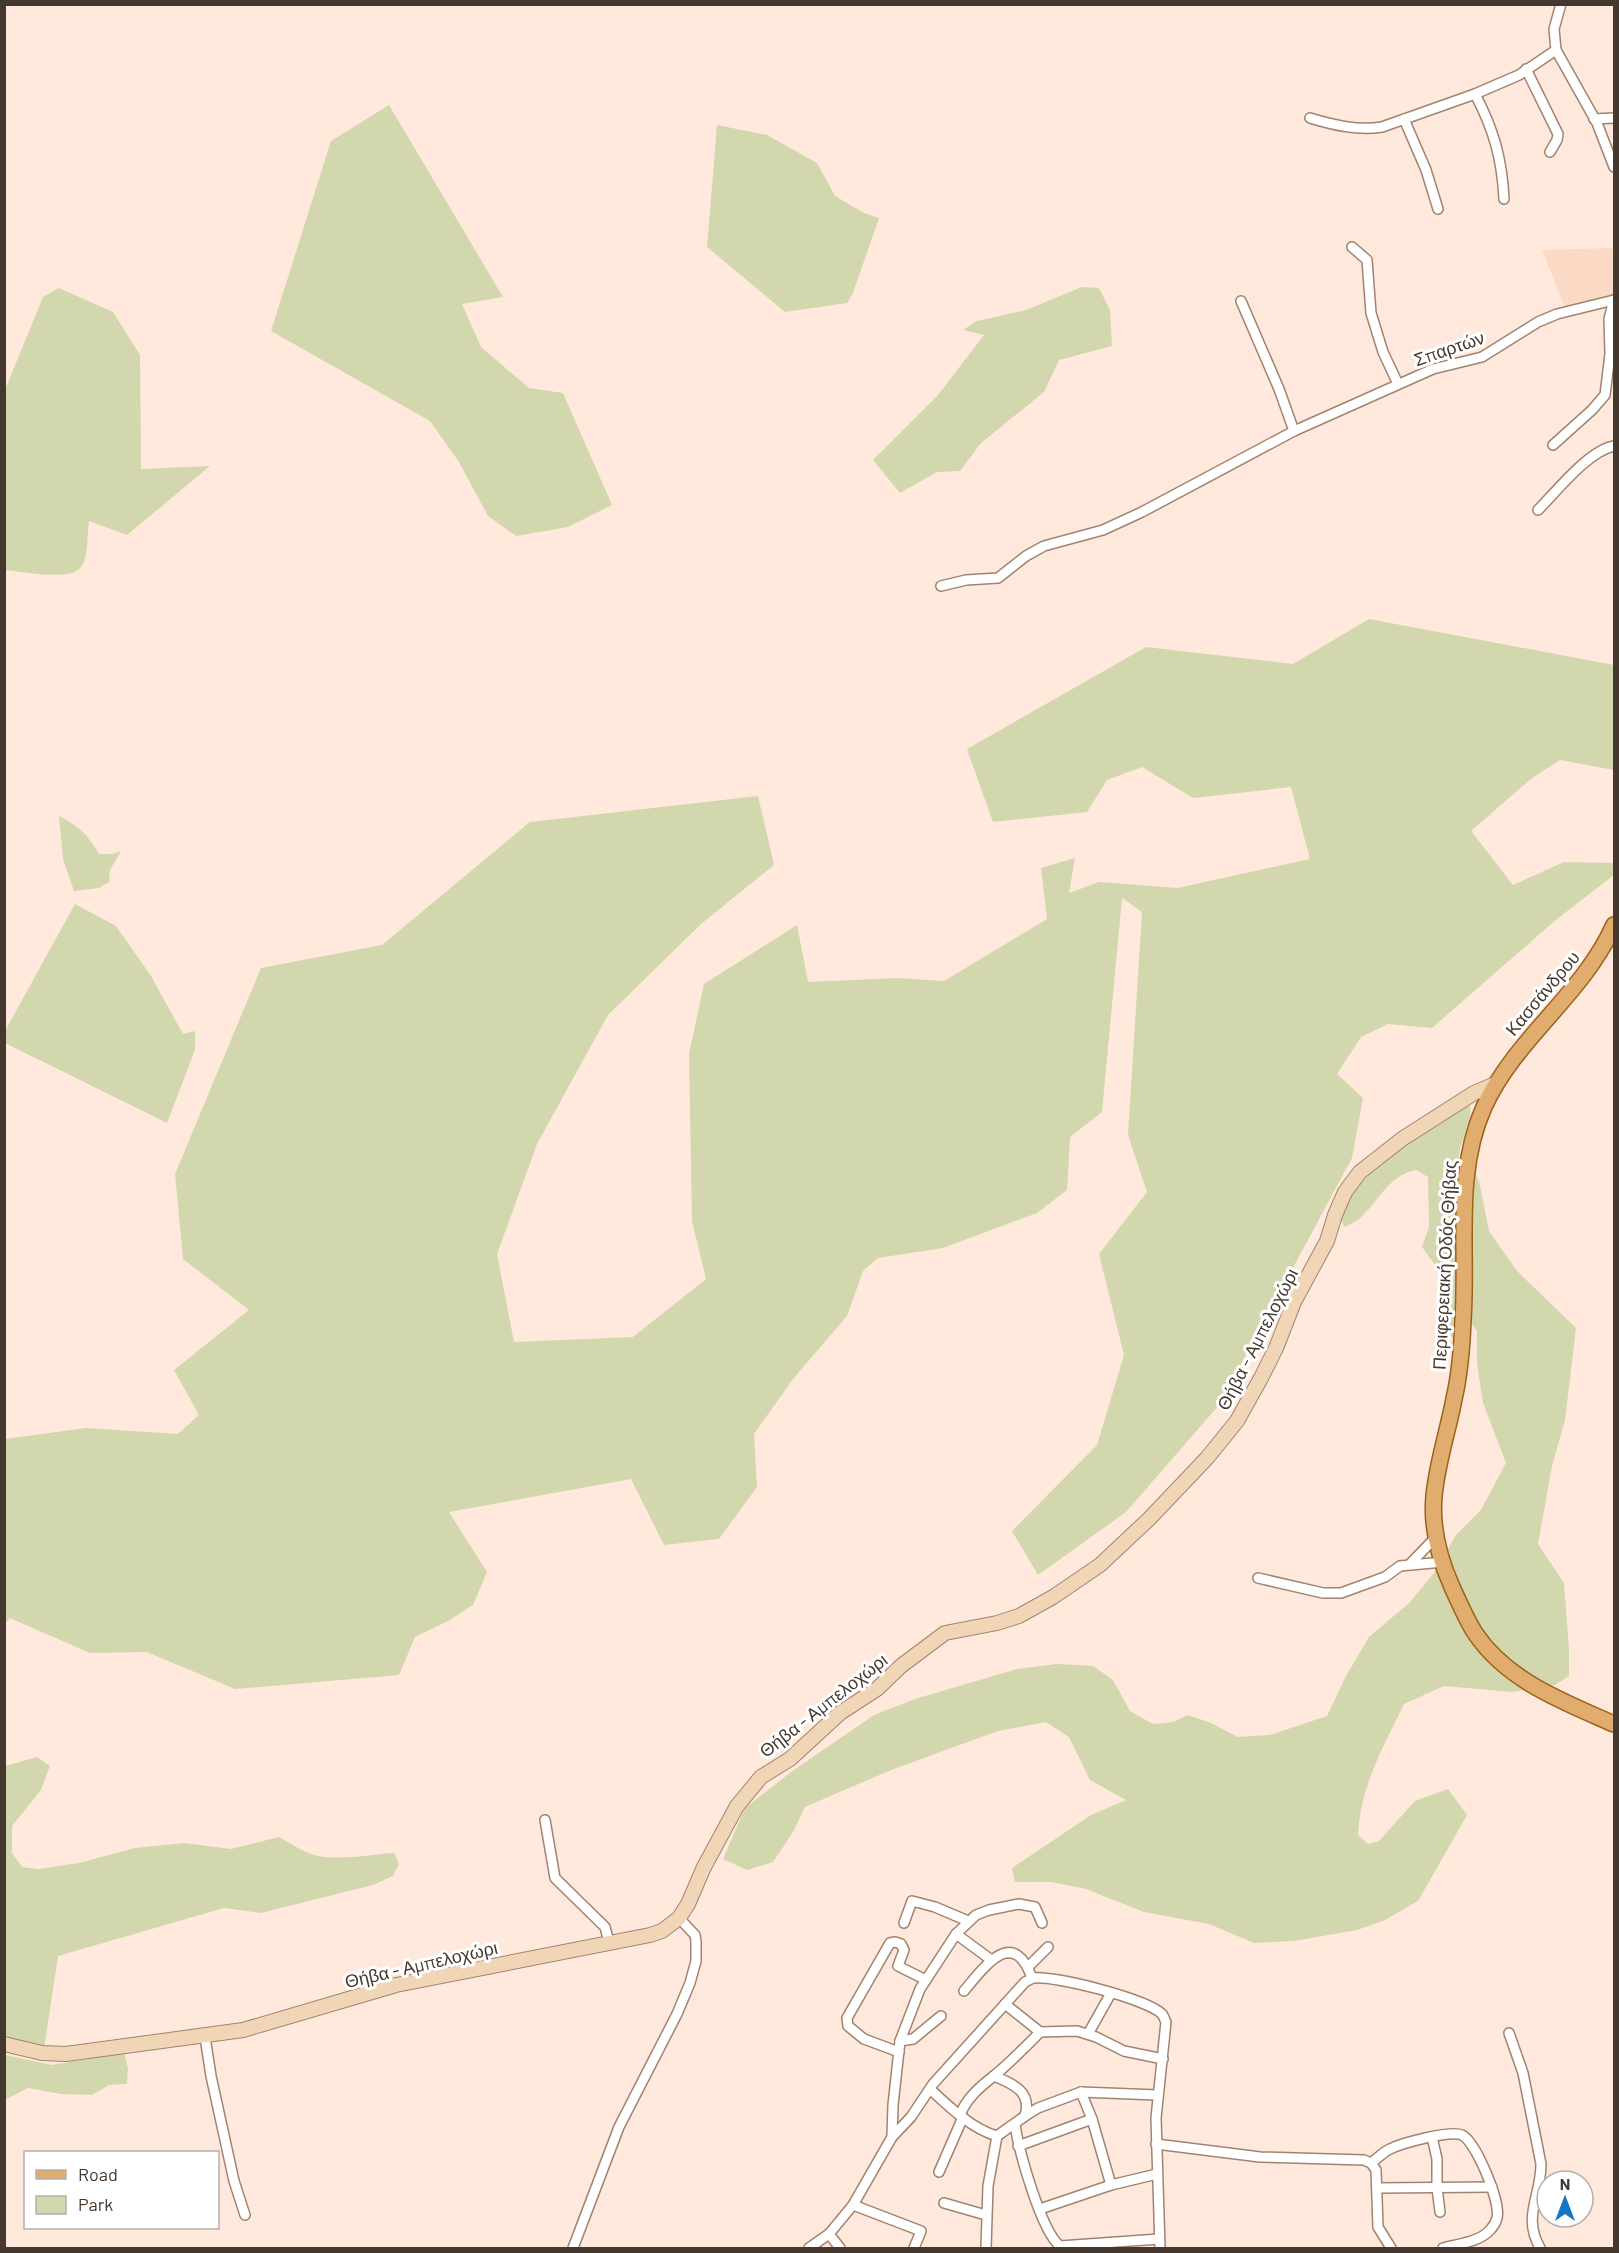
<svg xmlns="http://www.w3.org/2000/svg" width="1619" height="2253" font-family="Barlow,sans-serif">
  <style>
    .built { fill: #fbdac5 }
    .green { fill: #d3d7ad }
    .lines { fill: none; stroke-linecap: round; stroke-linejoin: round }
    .street-casing { stroke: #a2836e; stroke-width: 12 }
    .secondary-casing { stroke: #a2836e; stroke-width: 16 }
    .primary-casing { stroke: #9d611a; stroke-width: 18 }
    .street { stroke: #fff; stroke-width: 9 }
    .secondary { stroke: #f0d6b7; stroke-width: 14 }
    .primary { stroke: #e0ad6e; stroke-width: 15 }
    .labels { text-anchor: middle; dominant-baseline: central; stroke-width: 6; stroke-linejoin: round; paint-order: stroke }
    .street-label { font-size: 18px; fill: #45382f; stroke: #fff }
  </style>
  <rect width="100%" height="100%" fill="#ffe9dc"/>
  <path class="built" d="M1614,248V300L1565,308L1542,250Z"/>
  <g class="green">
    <path d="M389,105L503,297L462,304L481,347L529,388L563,393L612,505L568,527L516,536L488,516L459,462L430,421L271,331L331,141Z"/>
    <path d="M717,125L767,135L817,163L835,196L864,213L879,218L853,293L847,303L785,312L707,247Z"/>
    <path d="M1082,287L1099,288L1110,310L1112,346L1059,360L1044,392L981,443L960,471L937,472L900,493L873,460L938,395L984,335L963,330L977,321L1026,310Z"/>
    <path d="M59,288L113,312L140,355L141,469L210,466L127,535L89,521C87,534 89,556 81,567C71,582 21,571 5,570V390L43,297Z"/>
    <path d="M1369,619L1614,665V770L1560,760L1532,778L1471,831L1513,885L1564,862L1614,863V875L1557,919L1432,1028L1388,1024L1361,1037L1337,1074L1363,1098L1352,1158L1219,1405L1126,1512L1038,1575L1012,1531L1097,1445L1124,1355L1099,1254L1147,1192L1128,1135L1142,912L1122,898L1102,1112L1070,1137L1067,1190L1037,1213L943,1248L878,1258L863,1271L847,1316L793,1379L754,1434L757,1487L719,1539L664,1545L631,1479L449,1512L487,1572L473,1605L448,1621L415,1637L399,1675L235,1689L147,1652L90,1653L10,1618L5,1624V1439L86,1428L178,1434L199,1415L174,1370L249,1310L183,1259L175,1174L261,968L382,945L530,822L758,796L774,865L701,924L608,1015L537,1144L497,1254L514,1342L633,1337L706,1279L692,1221L689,1054L704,984L797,925L808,982L898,978L944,981L1047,919L1041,868L1075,858L1069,893L1099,882L1177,888L1310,859L1291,787L1193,798L1142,767L1107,780L1087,812L993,822L967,749L1146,647L1293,664Z"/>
    <path d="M59,816C80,827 87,834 99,854H112L121,851L110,870L109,882L99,888L74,891L63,859Z"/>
    <path d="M75,904L116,926L151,976L183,1034L195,1031V1050L167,1123L5,1043V1031Z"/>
    <path d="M1465,1105L1470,1106L1471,1113L1460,1149L1457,1175L1458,1291L1454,1339L1448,1334V1303L1440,1286L1437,1268L1422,1247L1429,1227L1428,1177L1416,1170C1388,1175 1378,1203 1358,1220C1354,1222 1349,1225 1345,1227L1341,1221C1343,1214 1345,1205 1349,1199C1377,1157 1424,1133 1465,1105Z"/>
    <path d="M1474,1171L1479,1181L1489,1231L1517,1271L1576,1328L1565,1420L1552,1466L1538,1544L1564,1583L1569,1648V1676L1555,1685L1512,1692L1444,1686L1404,1704C1383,1748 1361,1784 1358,1835L1368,1844L1379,1841L1415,1801L1448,1789L1467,1815L1418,1901L1385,1920L1357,1930L1294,1941L1254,1943L1209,1924L1144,1912L1086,1889L1052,1882H1015L1012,1868L1091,1815L1126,1800L1090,1780L1069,1737L1046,1722L998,1731L891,1770L805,1807L793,1832L773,1862L747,1870L723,1859L745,1808L791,1772L874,1715L915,1699L1017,1669L1057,1664L1093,1666L1113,1680L1130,1711L1153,1724L1173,1722L1188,1715L1211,1723L1238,1737L1270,1735L1327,1716L1346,1676L1369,1637L1409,1603L1434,1573L1456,1535L1481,1510L1506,1463L1483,1403L1477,1363V1331L1469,1320V1185Z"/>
    <path d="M37,1757L50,1766L41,1790L12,1826V1853L22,1867L39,1869L79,1863L135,1848L184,1843L231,1849L279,1837C292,1844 304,1853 318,1856C342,1860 370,1855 394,1853L399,1864L393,1876L373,1885L261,1913L224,1908L58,1956L44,2049L5,2038V1766Z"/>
    <path d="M124,2053L128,2068L127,2084L109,2085L92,2095L61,2094L28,2088L5,2100V2055L52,2065Z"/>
  </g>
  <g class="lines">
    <g class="street-casing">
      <g id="street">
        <path d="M1561,4L1554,29L1556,50L1597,123L1614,167"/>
        <path d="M1526,69L1558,134L1557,140L1550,152"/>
        <path d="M1475,94C1494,130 1502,159 1504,199"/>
        <path d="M1310,118C1333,125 1358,131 1382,127L1475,94L1519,75L1556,50"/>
        <path d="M1404,119L1426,170L1438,209"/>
        <path d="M1594,119L1614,118"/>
        <path d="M1352,247L1367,260L1371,313L1383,352L1398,384"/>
        <path d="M1294,431L1433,369L1482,357L1538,322L1557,314L1614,300"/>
        <path d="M1553,445L1592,410L1605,395L1610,354L1609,319L1614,300"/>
        <path d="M1538,510C1557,491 1588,451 1614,446"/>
        <path d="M941,586L966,580L998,578L1026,556L1044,546L1103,530L1142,512L1294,431L1279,389L1241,301"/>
        <path d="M1410,1564L1435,1538"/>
        <path d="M1258,1578L1323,1593H1341L1385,1577L1400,1566L1443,1562"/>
        <path d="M545,1820L555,1878L605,1927L609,1942"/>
        <path d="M904,1923L912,1901L935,1907L968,1921"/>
        <path d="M956,1934L990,1959"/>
        <path d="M1028,1967L1048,1947"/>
        <path d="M964,1991C985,1966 1013,1926 1032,1978"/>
        <path d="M1005,2004L1040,2032"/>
        <path d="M1509,2033L1523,2073L1541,2164C1541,2197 1522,2216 1540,2248"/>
        <path d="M1088,2034L1111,1993"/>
        <path d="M205,2037L211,2076L234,2181L245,2215"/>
        <path d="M900,2041L913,2039L941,2016"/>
        <path d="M899,2052L864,2039L848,2026L847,2018L890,1943L895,1942L901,1944L904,1950L898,1966L926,1980"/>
        <path d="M930,2089C948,2106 972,2129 997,2136L1025,2116C1032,2092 1014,2084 994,2076"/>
        <path d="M1081,2092L1157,2095"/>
        <path d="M960,2115C968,2094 986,2083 1002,2069C1015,2057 1028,2045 1040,2032L1077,2031L1096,2037L1124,2051L1163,2059"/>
        <path d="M1025,2116L1038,2108L1081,2092L1092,2119L1111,2185"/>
        <path d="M1015,2125C1019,2151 1041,2231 1060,2246L1159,2239"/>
        <path d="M892,2137L911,2117L933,2084L1025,1982C1027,1981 1031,1979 1033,1978C1054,1975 1147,1999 1162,2014C1163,2015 1165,2020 1166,2022L1156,2118L1160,2248"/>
        <path d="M1432,2137L1437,2159V2188L1440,2212"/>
        <path d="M1156,2144L1260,2157L1364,2160L1371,2163L1376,2170L1378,2227L1391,2248"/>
        <path d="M1018,2146L1092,2119"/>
        <path d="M1371,2163C1377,2159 1383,2152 1390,2149C1402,2143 1450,2130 1462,2135C1476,2142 1501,2202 1497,2218C1496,2222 1493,2227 1490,2230C1480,2242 1457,2244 1443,2248"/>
        <path d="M939,2172L963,2117"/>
        <path d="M1377,2188L1492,2187"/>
        <path d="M944,2203L986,2215"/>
        <path d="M853,2205L921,2231L914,2248"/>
        <path d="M1040,2209L1111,2185L1157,2174"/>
        <path d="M573,2248L619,2127L677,2014L690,1983L696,1961V1941L695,1935L679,1918"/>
        <path d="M809,2248L829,2234"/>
        <path d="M840,2248L829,2234L853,2205L892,2137L893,2105L900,2041L920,1989L956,1934L976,1915L989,1910L1019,1904L1035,1907L1042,1923"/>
        <path d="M986,2248L988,2186L997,2136"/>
      </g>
    </g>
    <g class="secondary-casing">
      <path id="secondary" d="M4,2044L42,2053L66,2054L243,2030L396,1985L650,1935L662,1931L679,1918L688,1904L704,1867L737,1806L761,1777L790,1759L840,1713L877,1689L901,1666L945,1633L997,1623L1019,1616L1053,1597L1100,1565L1149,1519L1207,1458L1237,1421L1261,1378L1276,1348L1294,1302L1327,1241L1335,1215L1345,1192L1360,1172L1402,1139L1474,1093L1495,1084"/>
    </g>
    <g class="primary-casing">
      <path id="primary" d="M1614,925C1582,996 1516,1037 1484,1107C1454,1174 1468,1249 1463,1320C1462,1347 1460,1373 1454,1399C1448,1431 1437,1463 1434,1496C1431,1528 1439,1558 1452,1587C1459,1602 1466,1619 1475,1633C1507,1681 1564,1702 1614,1724"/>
    </g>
    <use href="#street" class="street"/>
    <use href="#secondary" class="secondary"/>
    <use href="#primary" class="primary"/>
  </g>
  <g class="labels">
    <g class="street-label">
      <text transform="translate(1449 348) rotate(-19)">Σπαρτών</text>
      <text transform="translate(1542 993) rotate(-50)">Κασσάνδρου</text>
      <text transform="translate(1444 1265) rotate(-87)">Περιφερειακή Οδός Θήβας</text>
      <text transform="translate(1257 1339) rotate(-63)">Θήβα - Αμπελοχώρι</text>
      <text transform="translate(823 1705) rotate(-38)">Θήβα - Αμπελοχώρι</text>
      <text transform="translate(421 1964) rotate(-13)">Θήβα - Αμπελοχώρι</text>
    </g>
  </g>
  <rect width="1619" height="2253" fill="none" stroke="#45382f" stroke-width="12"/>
  <rect x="24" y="2151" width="195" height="78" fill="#ffffff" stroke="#b5afac" stroke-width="1.5"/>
  <rect x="36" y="2170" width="30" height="9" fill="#e0ad6e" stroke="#b5afac" stroke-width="1.5"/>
  <text x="78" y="2181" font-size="18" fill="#45382f">Road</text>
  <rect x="36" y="2196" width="30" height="18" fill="#d3d7ad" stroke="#b5afac" stroke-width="1.5"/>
  <text x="78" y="2211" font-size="18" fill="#45382f">Park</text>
  <g transform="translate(1565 2199)"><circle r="28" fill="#ffffff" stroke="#b5afac" stroke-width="1.5"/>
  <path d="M0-4.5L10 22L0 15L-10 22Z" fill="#1577c3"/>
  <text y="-9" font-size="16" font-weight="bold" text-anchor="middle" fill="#45382f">N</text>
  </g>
</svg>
